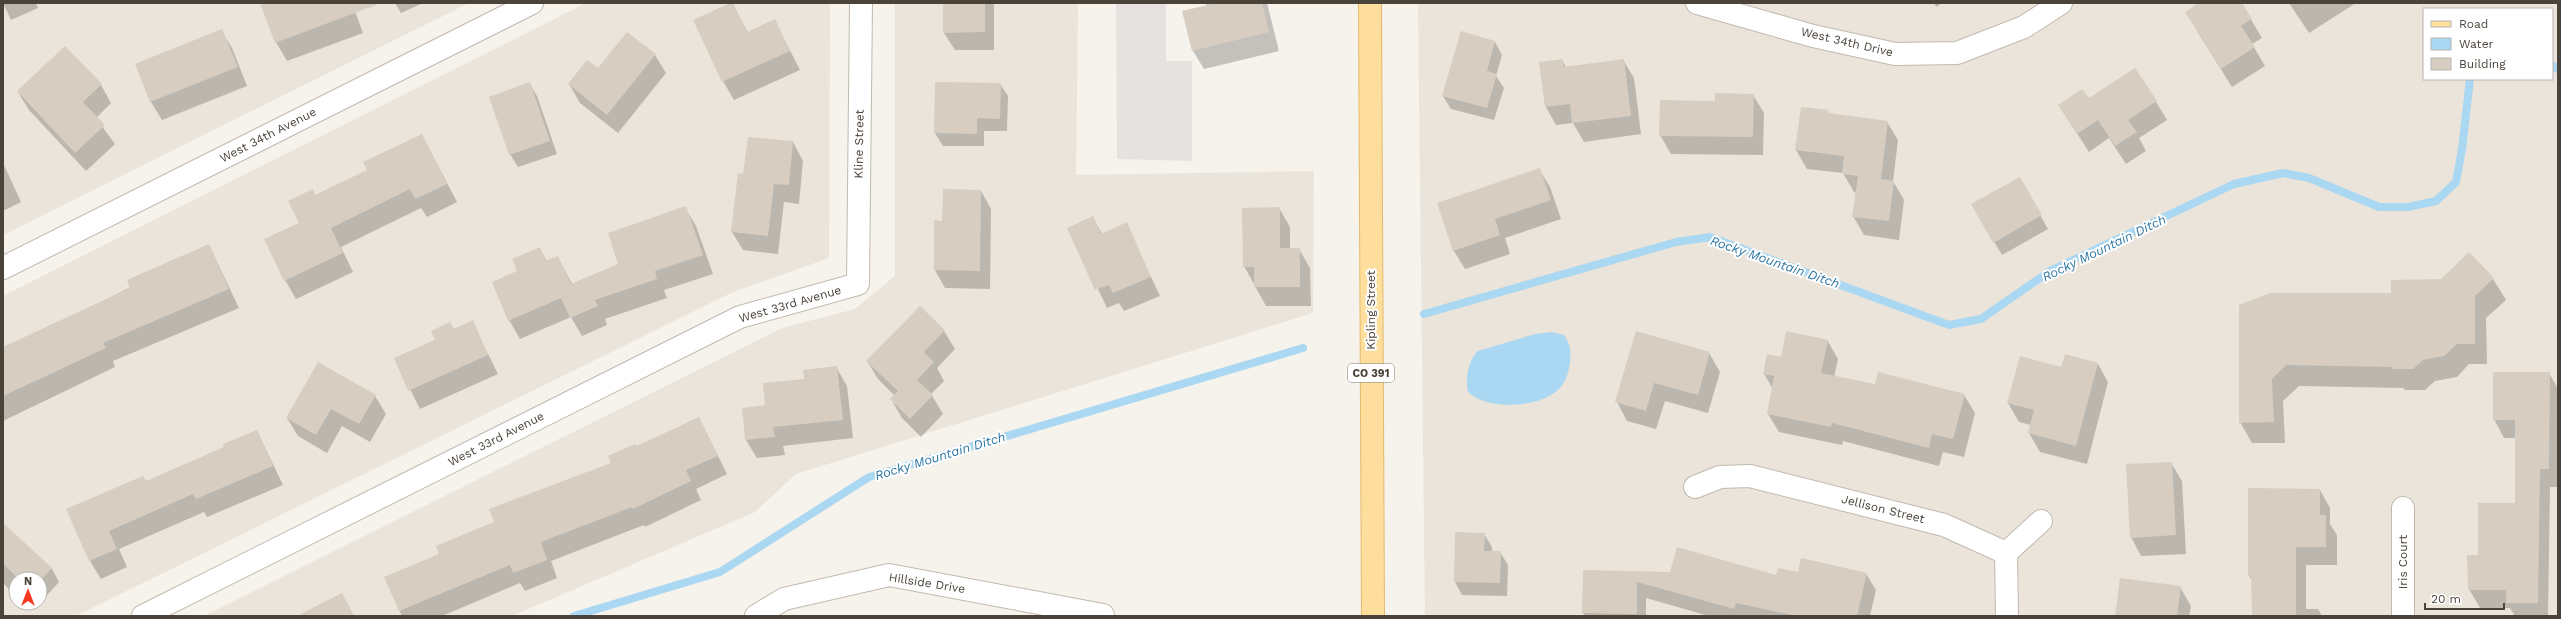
<svg xmlns="http://www.w3.org/2000/svg" width="2561" height="619" font-family="'Work Sans',sans-serif">
  <style>
    .residential { fill: #eae4da; fill-rule: evenodd }
    .parking { fill: #e5e2e0 }
    .water { fill: #aad7f1 }
    .shadow { fill: #0003 }
    .lines { fill: none; stroke-linecap: round; stroke-linejoin: round }
    .stream { stroke: #aad7f1; stroke-width: 8 }
    .building { fill: #d7cec1 }
    .minor-casing { stroke: #c1baae; stroke-width: 24 }
    .primary-casing { stroke: #e4ba6c; stroke-width: 24 }
    .minor { stroke: #fff; stroke-width: 22 }
    .primary { stroke: #fdde9d; stroke-width: 22 }
    .labels { text-anchor: middle; dominant-baseline: central; stroke-width: 4; stroke-linejoin: round; paint-order: stroke }
    .shield { fill: #fff; stroke: #807b74; stroke-width: 1 }
    .shield-label { font-size: 11px; font-weight: bold; fill: #4a4339 }
    .street-label { font-size: 12px; fill: #4a4339; stroke: #fff }
    .water-label { font-size: 13px; font-style: italic; fill: #2e78a6; stroke: #fff }
  </style>
  <rect width="100%" height="100%" fill="#f6f2ec"/>
  <g class="residential">
    <path d="M3,3H469L3,235Z"/>
    <path d="M586,3H830L829,258L733,292L76,616H3V296ZM16,579H40V603H16Z"/>
    <path d="M895,3H1078L1076,175L1314,171L1313,313L796,474L755,512L512,616H204L782,328L855,309L895,276Z"/>
    <path d="M1418,3H2558V616H1425ZM2424,9H2552V79H2424Z"/>
  </g>
  <path class="parking" d="M1116,3H1166V61H1192V161L1117,159Z"/>
  <path class="water" d="M1552,332L1564,335C1570,344 1571,351 1570,361C1569,371 1566,382 1559,389C1539,408 1488,411 1468,392C1465,378 1468,361 1478,351L1535,334Z"/>
  <g class="shadow">
    <path d="M3,3H36L38,8L11,20Z"/>
    <path d="M268,3H352L363,33L287,61L276,42Z"/>
    <path d="M395,3H423L401,13Z"/>
    <path d="M732,3L748,33L775,21L800,70L734,100L723,81Z"/>
    <path d="M944,3H994V50H955L944,33Z"/>
    <path d="M1207,3H1267L1279,51L1204,69L1193,51Z"/>
    <path d="M1933,3H1941L1937,7Z"/>
    <path d="M2201,3H2241L2262,38L2252,44L2265,66L2232,87L2197,31Z"/>
    <path d="M2289,3H2356L2309,33Z"/>
    <path d="M221,30L232,48L247,86L162,120L151,102L136,64Z"/>
    <path d="M1461,32L1495,42L1502,55L1496,76L1504,88L1494,120L1451,109L1443,96Z"/>
    <path d="M655,55L666,73L618,133L580,103L569,84Z"/>
    <path d="M1562,60L1566,67L1623,60L1634,78L1641,134L1584,142L1573,123L1556,125L1546,107Z"/>
    <path d="M529,83L537,96L557,154L518,167L510,154Z"/>
    <path d="M1000,84L1008,96L1007,131H984V146H943L935,133Z"/>
    <path d="M101,85L111,103L96,118L115,144L86,171L29,110L18,92Z"/>
    <path d="M1753,95L1764,113L1763,155L1671,154L1660,135L1716,102Z"/>
    <path d="M2088,100L2156,102L2167,120L2139,138L2146,151L2126,164L2109,138L2089,152L2059,105Z"/>
    <path d="M1827,111L1829,114L1887,122L1898,140L1893,181L1904,200L1899,240L1864,235L1853,216L1857,193L1854,192L1843,173L1807,169L1796,150Z"/>
    <path d="M422,135L457,202L427,217L421,208L341,247L353,272L296,299L285,280L300,224L315,196L369,171Z"/>
    <path d="M793,142L803,161L799,204L784,202L778,254L743,250L732,232L744,175Z"/>
    <path d="M3,163L21,202L3,211Z"/>
    <path d="M1539,169L1550,187L1561,219L1505,238L1510,254L1465,269L1454,251L1438,204Z"/>
    <path d="M2019,178L2048,229L2002,255L1972,205Z"/>
    <path d="M981,191L991,209L990,289L945,288L935,270L943,222Z"/>
    <path d="M685,208L696,226L713,274L664,290L667,298L605,319L607,325L582,336L571,317L520,339L509,320L518,272L539,248L547,261L558,257L572,284L620,264Z"/>
    <path d="M1279,208L1290,227V249H1299L1310,268L1311,306H1266L1244,266Z"/>
    <path d="M1093,217L1102,234L1126,224L1160,296L1124,311L1119,303L1107,308L1069,228Z"/>
    <path d="M209,245L239,308L113,361L115,367L3,421V355Z"/>
    <path d="M2469,254L2493,279L2506,300L2486,318L2487,364H2469L2457,377L2435,381L2425,390H2405L2403,388L2299,386L2283,401L2285,443H2252L2240,422V306L2392,294L2441,280Z"/>
    <path d="M920,307L944,331L955,349L937,368L944,381L931,394L943,414L921,437L902,418L891,399L895,396L878,379L867,361Z"/>
    <path d="M472,322L498,374L420,409L395,359Z"/>
    <path d="M1827,340L1838,359L1834,377L1876,385L1964,395L1975,413L1964,457L1943,452L1939,466L1843,441L1842,445L1779,432L1768,414L1773,389L1764,374L1781,358Z"/>
    <path d="M1709,353L1720,372L1708,413L1665,401L1656,429L1627,421L1617,402Z"/>
    <path d="M2098,364L2108,382L2087,464L2040,452L2029,433L2031,425L2019,422L2008,403L2062,368Z"/>
    <path d="M836,367L847,386L853,438L783,446L785,455L757,458L746,440L766,406L805,380Z"/>
    <path d="M2549,373L2558,389V487H2550L2548,616H2515L2510,608H2480L2469,589L2479,556L2516,504V438H2504L2494,419Z"/>
    <path d="M375,396L386,414L370,442L342,426L327,453L298,436L287,418Z"/>
    <path d="M699,418L727,474L696,489L701,500L645,527L644,525L551,561L557,578L525,591L520,583L442,616H402L385,578L441,555L495,523L612,463L636,448Z"/>
    <path d="M257,431L283,485L207,517L204,512L119,549L127,567L101,579L90,561L143,477L146,482L225,448Z"/>
    <path d="M2171,463L2182,481L2186,554L2141,556L2131,537Z"/>
    <path d="M2320,490L2330,508V524L2337,535V565H2306V609H2318L2322,616H2253L2252,581L2249,575Z"/>
    <path d="M3,524L52,569L59,582L40,603V579H16V584L10,590L3,583Z"/>
    <path d="M1456,533L1484,534L1492,547V552H1500L1508,565L1507,596L1462,595L1455,582Z"/>
    <path d="M1584,571L1777,576L1798,573L1866,574L1876,590L1870,616H1709L1646,598V616H1585L1583,613Z"/>
    <path d="M2180,587L2191,606L2189,616H2116Z"/>
  </g>
  <g class="lines">
    <g class="stream">
      <path d="M2552,65L2558,69"/>
      <path d="M1424,314L1676,242L1710,237L1949,325L1981,319L2050,271L2234,184L2283,173L2309,178L2379,207H2408L2436,201L2456,182L2462,149L2470,79"/>
      <path d="M574,616L720,572L869,477L1303,348"/>
    </g>
  </g>
  <g class="building">
    <path d="M260,3H376V5L275,43Z"/>
    <path d="M730,3H733L747,32L775,19L790,51L722,82L693,20Z"/>
    <path d="M943,3H985V32L943,33Z"/>
    <path d="M1216,3H1262L1269,32L1192,51L1182,11Z"/>
    <path d="M2199,3H2242L2252,19L2241,26L2255,47L2221,69L2185,12Z"/>
    <path d="M222,29L238,67L150,102L135,64Z"/>
    <path d="M1461,31L1495,41L1487,71L1497,74L1487,108L1442,96Z"/>
    <path d="M627,32L656,54L607,115L568,84L587,60L598,68Z"/>
    <path d="M65,46L102,84L83,102L105,125L75,153L17,91Z"/>
    <path d="M1563,59L1564,67L1624,59L1631,116L1572,123L1570,104L1545,107L1539,62Z"/>
    <path d="M2135,68L2157,101L2128,120L2137,132L2115,146L2098,120L2077,134L2058,105L2082,89L2089,98Z"/>
    <path d="M530,82L550,141L509,155L489,97Z"/>
    <path d="M935,82L1001,83L1000,119L977,118V134L934,133Z"/>
    <path d="M1715,93L1754,94L1753,137L1659,136L1660,100L1715,101Z"/>
    <path d="M1801,107L1828,110V113L1888,121L1881,179L1894,181L1889,221L1852,217L1858,176L1842,174L1844,156L1795,150Z"/>
    <path d="M422,134L447,184L415,199L410,189L331,228L343,253L284,281L264,239L299,223L288,201L313,189L315,195L367,170L363,162Z"/>
    <path d="M748,137L793,141L789,185L774,184L768,236L731,232L738,173L743,174Z"/>
    <path d="M1540,168L1551,200L1495,219L1500,235L1453,251L1437,203Z"/>
    <path d="M2020,177L2042,215L1993,243L1971,204Z"/>
    <path d="M943,189L981,190L980,271L934,270V220L942,221Z"/>
    <path d="M686,206L703,255L655,271L657,279L595,300L598,306L570,318L561,298L508,321L492,282L517,271L512,259L540,247L546,261L558,256L571,284L618,264L608,233Z"/>
    <path d="M1280,207V248H1300V287H1254V267H1243L1242,208Z"/>
    <path d="M1093,216L1101,234L1127,222L1151,277L1113,293L1109,285L1095,290L1067,228Z"/>
    <path d="M209,244L229,289L103,343L106,348L3,396V347L130,288L127,280Z"/>
    <path d="M2469,252L2494,278L2475,296V344H2457L2444,356L2423,360L2413,369H2392V367L2286,365L2272,379L2274,422L2239,423V305L2270,293H2391V280L2441,279Z"/>
    <path d="M920,306L945,330L924,352L934,362L917,380L933,395L910,419L890,399L898,391L866,361Z"/>
    <path d="M473,320L488,355L408,391L394,358L435,340L431,331L450,322L454,329Z"/>
    <path d="M1636,331L1710,352L1698,395L1654,383L1646,411L1615,402Z"/>
    <path d="M1786,331L1828,340L1821,373L1875,384L1878,372L1965,394L1953,439L1932,434L1929,448L1832,423L1831,427L1767,414L1774,376L1763,374L1767,354L1781,357Z"/>
    <path d="M2065,354L2098,363L2076,446L2028,433L2034,410L2007,403L2020,356L2061,367Z"/>
    <path d="M318,362L376,395L359,424L331,409L316,435L286,418Z"/>
    <path d="M837,366L843,420L773,427L775,437L745,440L742,408L765,405L763,383L804,379L803,370Z"/>
    <path d="M2493,372H2550L2549,469H2540L2538,603H2506V590H2468L2467,555H2478V503H2515V420H2493Z"/>
    <path d="M699,417L718,456L686,470L691,481L633,509L632,507L541,542L547,560L513,573L510,565L399,611L384,577L439,554L436,546L494,522L489,509L611,463L608,456L635,444L637,446Z"/>
    <path d="M257,430L273,466L196,499L193,494L109,531L117,549L89,561L66,509L143,476L146,481L224,447L223,444Z"/>
    <path d="M2172,462L2176,535L2130,538L2126,464Z"/>
    <path d="M2248,488L2320,489V515H2326V547H2296V616H2252L2251,576L2248,575Z"/>
    <path d="M3,523L52,568L42,579H19L3,564Z"/>
    <path d="M1455,532L1485,533L1484,551H1501L1500,583L1454,582Z"/>
    <path d="M1677,547L1776,575L1778,568L1798,572L1801,558L1867,573L1857,616H1797L1736,603L1734,609L1637,582V614L1582,613L1583,570L1670,572Z"/>
    <path d="M2120,578L2181,586L2177,616H2115Z"/>
    <path d="M342,593L354,616H297Z"/>
  </g>
  <g class="lines">
    <g class="minor-casing">
      <g id="minor">
        <path d="M1697,3L1813,36L1895,54L1957,53L2024,27L2061,3"/>
        <path d="M3,268L532,3"/>
        <path d="M1695,487L1720,477L1750,476L1944,525L2006,553L2007,616"/>
        <path d="M2006,553L2041,521"/>
        <path d="M143,616L740,317L858,284L861,3"/>
        <path d="M756,616L784,599L889,575L1103,615"/>
        <path d="M2403,616V508"/>
      </g>
    </g>
    <g class="primary-casing">
      <path id="primary" d="M1370,3L1373,616"/>
    </g>
    <use href="#minor" class="minor"/>
    <use href="#primary" class="primary"/>
  </g>
  <g class="labels">
    <rect class="shield" x="1348" y="364" width="46" height="18" rx="3"/>
    <g class="shield-label">
      <text x="1371" y="373">CO 391</text>
    </g>
    <g class="street-label">
      <text transform="translate(1847 42) rotate(13)">West 34th Drive</text>
      <text transform="translate(268 135) rotate(-27)">West 34th Avenue</text>
      <text transform="translate(859 144) rotate(-89)">Kline Street</text>
      <text transform="translate(790 304) rotate(-16)">West 33rd Avenue</text>
      <text transform="translate(1371 310) rotate(-90)">Kipling Street</text>
      <text transform="translate(496 439) rotate(-27)">West 33rd Avenue</text>
      <text transform="translate(1883 509) rotate(14)">Jellison Street</text>
      <text transform="translate(2403 562) rotate(-90)">Iris Court</text>
      <text transform="translate(927 583) rotate(9)">Hillside Drive</text>
    </g>
    <g class="water-label">
      <text transform="translate(2104 248) rotate(-26)">Rocky Mountain Ditch</text>
      <text transform="translate(1775 262) rotate(19)">Rocky Mountain Ditch</text>
      <text transform="translate(940 456) rotate(-17)">Rocky Mountain Ditch</text>
    </g>
  </g>
  <rect width="2561" height="619" fill="none" stroke="#4a4339" stroke-width="8"/>
  <rect x="2423" y="8" width="130" height="72" fill="#ffffff" stroke="#b7b4b0"/>
  <rect x="2431" y="21" width="20" height="6" fill="#fdde9d" stroke="#b7b4b0"/>
  <text x="2459" y="28" font-size="12" fill="#4a4339">Road</text>
  <rect x="2431" y="38" width="20" height="12" fill="#aad7f1" stroke="#b7b4b0"/>
  <text x="2459" y="48" font-size="12" fill="#4a4339">Water</text>
  <rect x="2431" y="58" width="20" height="12" fill="#d7cec1" stroke="#b7b4b0"/>
  <text x="2459" y="68" font-size="12" fill="#4a4339">Building</text>
  <g transform="translate(28 591)"><circle r="19" fill="#ffffff" stroke="#b7b4b0"/>
  <path d="M0-3L7 15L0 10L-7 15Z" fill="#f83720"/>
  <text y="-6" font-size="11" font-weight="bold" text-anchor="middle" fill="#4a4339">N</text>
  </g>
  <path d="M2425 603v6h79v-6" fill="none" stroke="#4a4339" stroke-width="2"/>
  <text x="2431" y="603" font-size="12" fill="#4a4339" stroke="#ffffff" stroke-width="3" paint-order="stroke">20 m</text>
</svg>
